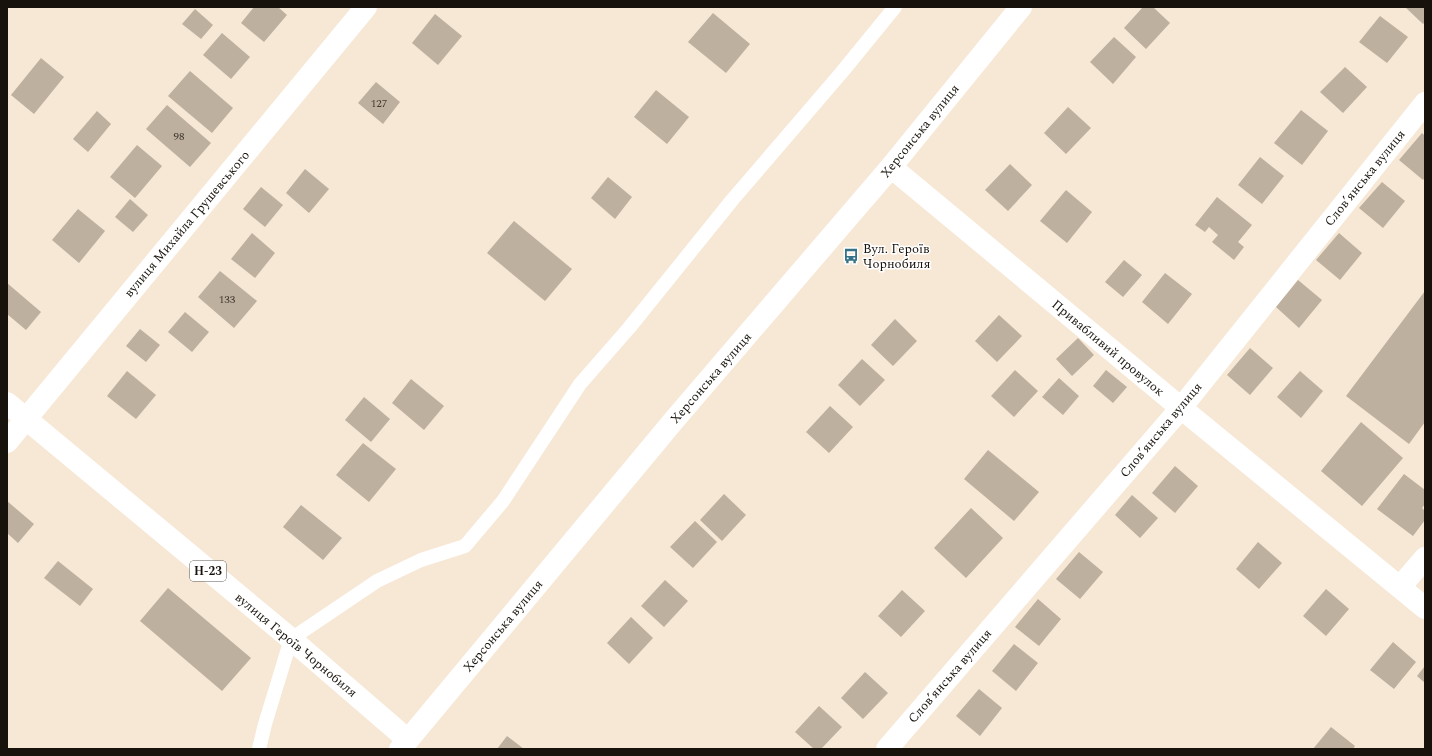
<svg xmlns="http://www.w3.org/2000/svg" width="1432" height="756" font-family="Spectral,serif">
  <style>
    .building { fill: #beb09e }
    .lines { fill: none; stroke-linecap: round; stroke-linejoin: round }
    .lane { stroke: #fff; stroke-width: 14 }
    .street { stroke: #fff; stroke-width: 22 }
    .secondary { stroke: #fff; stroke-width: 22 }
    .primary { stroke: #fff; stroke-width: 22 }
    .labels { text-anchor: middle; dominant-baseline: central; stroke-width: 3; stroke-linejoin: round; paint-order: stroke }
    .number-label { font-size: 11px; fill: #413a30 }
    .shield { fill: #fff; stroke: #5d5955; stroke-width: 1 }
    .shield-label { font-size: 12px; font-weight: bold; fill: #17120c }
    .street-label { font-size: 13px; fill: #17120c; stroke: #fff }
    .poi-label { font-size: 13px; fill: #17120c; stroke: #fff; text-anchor: start }
  </style>
  <rect width="100%" height="100%" fill="#f7e7d5"/>
  <g class="building">
    <path d="M254,7H278L287,15L264,42L241,23Z"/>
    <path d="M1143,7H1153L1170,23L1146,49L1124,28Z"/>
    <path d="M1405,7H1425V22L1423,24Z"/>
    <path d="M195,9L213,25L201,39L182,24Z"/>
    <path d="M713,13L750,44L726,73L688,42Z"/>
    <path d="M435,14L462,36L438,65L412,43Z"/>
    <path d="M1380,16L1408,37L1387,63L1359,42Z"/>
    <path d="M222,33L250,57L231,79L203,55Z"/>
    <path d="M1114,37L1136,57L1113,84L1090,62Z"/>
    <path d="M41,58L64,77L34,114L11,95Z"/>
    <path d="M1345,67L1367,87L1343,113L1320,92Z"/>
    <path d="M190,71L233,108L212,133L168,96Z"/>
    <path d="M376,82L400,102L383,124L358,103Z"/>
    <path d="M656,90L689,117L667,144L634,117Z"/>
    <path d="M167,105L211,143L190,167L146,129Z"/>
    <path d="M1068,107L1091,128L1066,154L1044,133Z"/>
    <path d="M1301,110L1328,131L1302,165L1274,143Z"/>
    <path d="M97,111L111,124L88,152L73,139Z"/>
    <path d="M1422,133L1425,136V177L1423,180L1399,160Z"/>
    <path d="M137,145L162,166L135,198L110,177Z"/>
    <path d="M1260,157L1284,176L1262,204L1238,185Z"/>
    <path d="M1010,164L1032,185L1008,211L985,190Z"/>
    <path d="M305,169L329,189L309,213L286,193Z"/>
    <path d="M608,177L632,197L615,219L591,198Z"/>
    <path d="M1382,182L1405,201L1383,228L1359,208Z"/>
    <path d="M261,187L283,205L265,227L243,209Z"/>
    <path d="M1066,190L1092,212L1067,243L1040,221Z"/>
    <path d="M1217,197L1252,225L1238,242L1244,247L1234,260L1212,242L1218,235L1209,227L1205,232L1195,225Z"/>
    <path d="M130,199L148,215L133,232L115,217Z"/>
    <path d="M78,209L105,231L79,263L52,240Z"/>
    <path d="M514,221L572,269L545,301L487,253Z"/>
    <path d="M252,233L275,253L255,278L231,259Z"/>
    <path d="M1339,233L1362,253L1340,280L1316,260Z"/>
    <path d="M1124,260L1142,275L1123,297L1105,282Z"/>
    <path d="M220,271L257,301L234,328L198,297Z"/>
    <path d="M1165,273L1192,294L1168,324L1142,302Z"/>
    <path d="M1298,280L1322,300L1299,328L1276,307Z"/>
    <path d="M7,283L41,312L26,330L7,314Z"/>
    <path d="M1425,291V422L1409,444L1346,396Z"/>
    <path d="M185,312L209,332L192,352L168,332Z"/>
    <path d="M999,315L1022,336L997,362L975,341Z"/>
    <path d="M895,319L917,341L893,366L871,345Z"/>
    <path d="M140,329L160,345L146,362L126,346Z"/>
    <path d="M1078,338L1094,355L1072,376L1056,359Z"/>
    <path d="M1250,348L1273,368L1250,395L1227,375Z"/>
    <path d="M862,359L885,380L860,406L838,385Z"/>
    <path d="M1015,370L1038,391L1014,417L991,396Z"/>
    <path d="M1106,370L1127,387L1113,403L1093,386Z"/>
    <path d="M127,371L156,395L136,419L107,396Z"/>
    <path d="M1300,371L1323,391L1301,418L1277,397Z"/>
    <path d="M1059,378L1079,396L1063,415L1042,397Z"/>
    <path d="M411,379L444,406L424,430L392,403Z"/>
    <path d="M364,397L390,419L371,442L345,420Z"/>
    <path d="M830,406L853,427L829,453L806,432Z"/>
    <path d="M1361,422L1403,458L1362,506L1321,471Z"/>
    <path d="M363,443L396,469L369,502L336,475Z"/>
    <path d="M988,450L1039,492L1014,521L964,479Z"/>
    <path d="M1175,466L1198,486L1175,513L1152,493Z"/>
    <path d="M1404,474L1425,490V504L1422,508L1425,511V520L1413,536L1377,509Z"/>
    <path d="M724,494L746,515L722,541L700,520Z"/>
    <path d="M1132,495L1158,518L1140,538L1115,515Z"/>
    <path d="M7,501L34,524L18,543L7,533Z"/>
    <path d="M301,505L342,538L323,560L283,527Z"/>
    <path d="M971,508L1003,538L966,578L934,548Z"/>
    <path d="M695,521L717,542L693,568L670,547Z"/>
    <path d="M1258,542L1282,563L1259,589L1236,569Z"/>
    <path d="M1079,552L1103,572L1080,599L1056,579Z"/>
    <path d="M58,561L93,589L80,606L44,578Z"/>
    <path d="M665,580L688,601L664,627L641,606Z"/>
    <path d="M168,588L251,658L222,691L140,621Z"/>
    <path d="M1326,589L1349,609L1326,636L1303,616Z"/>
    <path d="M902,590L925,611L901,637L878,616Z"/>
    <path d="M1038,599L1061,619L1039,646L1015,627Z"/>
    <path d="M631,617L653,638L629,664L607,643Z"/>
    <path d="M1393,642L1416,662L1394,689L1370,670Z"/>
    <path d="M1014,644L1038,663L1016,691L992,671Z"/>
    <path d="M1425,666V683L1417,676Z"/>
    <path d="M865,672L888,693L863,719L841,698Z"/>
    <path d="M979,689L1002,708L980,736L956,716Z"/>
    <path d="M819,706L842,727L821,749H814L795,732Z"/>
    <path d="M1331,727L1355,746L1353,749H1313Z"/>
    <path d="M507,736L524,749H497Z"/>
  </g>
  <g class="lines">
    <path class="lane" d="M259,749L265,724L291,639L377,581L421,560L465,546L503,501L580,384L629,328L733,199L842,72L895,7"/>
    <g class="street">
      <path d="M891,167L1181,408L1425,608"/>
      <path d="M7,442L366,7"/>
      <path d="M1400,587L1425,558"/>
      <path d="M887,749L1181,408L1425,103"/>
    </g>
    <path class="secondary" d="M408,740L675,419L891,167L1021,7"/>
    <path class="primary" d="M7,403L291,639L408,740L400,749"/>
  </g>
  <defs>
    <g id="bus-bare" transform="scale(1.2)"><path d="M-5-6H5V4H4V6H2V4H-2V6H-4V4H-5ZM-3.5-4V0h7V-4ZM-3.5 1.2v1.5H-2V1.2ZM2 1.2v1.5H3.5V1.2Z" fill="#347287" stroke="#fff" stroke-width="2.5" paint-order="stroke"/></g>
  </defs>
  <g fill-rule="evenodd">
    <use href="#bus-bare" x="851" y="256"/>
  </g>
  <g class="labels">
    <g class="number-label">
      <text x="379" y="103">127</text>
      <text x="179" y="136">98</text>
      <text x="227" y="299">133</text>
    </g>
    <rect class="shield" x="190" y="561" width="36" height="20" rx="3"/>
    <g class="shield-label">
      <text x="208" y="571">Н-23</text>
    </g>
    <g class="street-label">
      <text transform="translate(920 131) rotate(-51)">Херсонська вулиця</text>
      <text transform="translate(1365 178) rotate(-51)">Словʼянська вулиця</text>
      <text transform="translate(187 224) rotate(-50)">вулиця Михайла Грушевського</text>
      <text transform="translate(1108 348) rotate(40)">Привабливий провулок</text>
      <text transform="translate(711 378) rotate(-49)">Херсонська вулиця</text>
      <text transform="translate(1161 430) rotate(-50)">Словʼянська вулиця</text>
      <text transform="translate(503 626) rotate(-50)">Херсонська вулиця</text>
      <text transform="translate(296 645) rotate(40)">вулиця Героїв Чорнобиля</text>
      <text transform="translate(950 676) rotate(-49)">Словʼянська вулиця</text>
    </g>
    <g class="poi-label">
      <text x="863" y="249">Вул. Героїв<tspan x="863" dy="15">Чорнобиля</tspan></text>
    </g>
  </g>
  <rect width="1432" height="756" fill="none" stroke="#17120c" stroke-width="16"/>
</svg>
